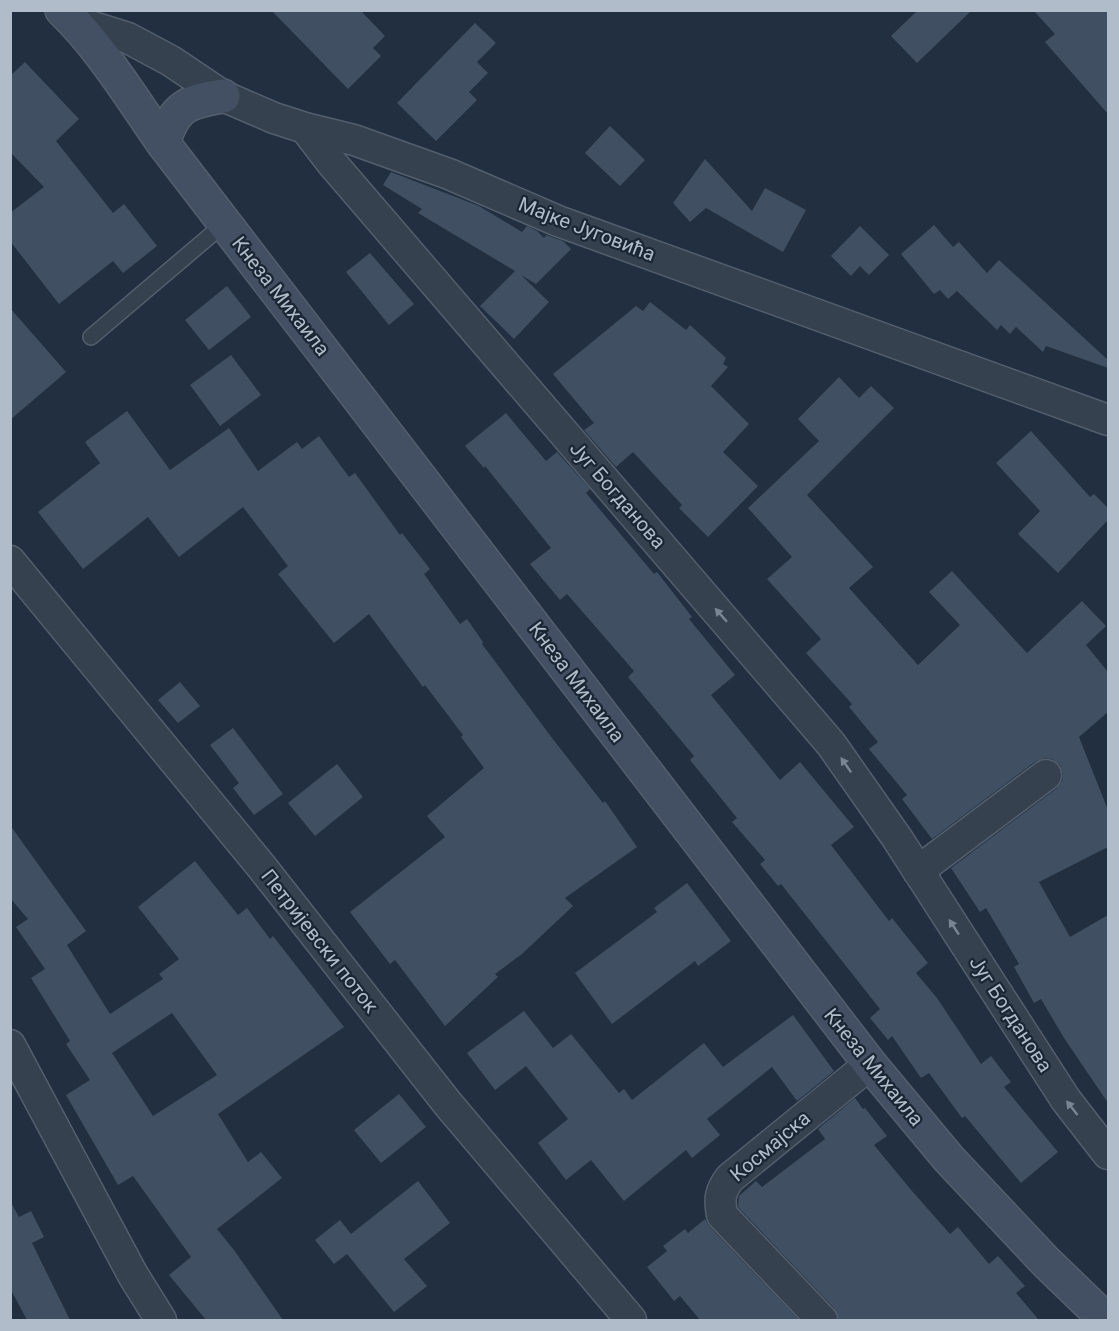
<svg xmlns="http://www.w3.org/2000/svg" width="1119" height="1331" font-family="Roboto,sans-serif">
  <style>
    .building { fill: #404f62; fill-rule: evenodd }
    .lines { fill: none; stroke-linecap: round; stroke-linejoin: round }
    .service-casing { stroke: #535f6d; stroke-width: 18 }
    .minor-casing { stroke: #535f6d; stroke-width: 33 }
    .secondary-casing { stroke: #535f6d; stroke-width: 36 }
    .service { stroke: #35414f; stroke-width: 15 }
    .minor { stroke: #35414f; stroke-width: 30 }
    .secondary { stroke: #435063; stroke-width: 33 }
    .oneway { fill: #798593 }
    .labels { text-anchor: middle; dominant-baseline: central; stroke-width: 4.5; stroke-linejoin: round; paint-order: stroke }
    .street-label { font-size: 20px; fill: #b1bcca; stroke: #1a2634 }
  </style>
  <rect width="100%" height="100%" fill="#212f40"/>
  <g class="building">
    <path d="M271,10H360L385,36L373,48L381,56L348,89Z"/>
    <path d="M918,10H972L917,63L891,36Z"/>
    <path d="M1033,10H1108V114L1045,42L1055,34Z"/>
    <path d="M475,23L496,43L477,62L488,73L469,92L477,100L436,141L397,103Z"/>
    <path d="M25,62L79,119L56,141L113,213L124,204L157,246L123,273L113,261L59,304L10,241V213L44,187L10,152V76Z"/>
    <path d="M610,126L645,160L620,186L585,153Z"/>
    <path d="M705,159L752,211L765,188L806,210L783,252L706,208L690,222L673,203Z"/>
    <path d="M391,172L479,206L522,232L527,226L537,231L544,238L546,235L563,241L571,249L536,284L521,275L549,302L514,339L480,306L515,271L418,213L422,209L383,185Z"/>
    <path d="M934,225L953,247L959,242L987,273L999,260L1108,360V368L1046,346L1043,352L1016,327L1010,334L1001,325L997,330L957,291L948,299L940,290L934,294L901,254Z"/>
    <path d="M860,226L889,255L869,275L860,266L851,276L831,256Z"/>
    <path d="M370,253L414,304L389,325L346,272Z"/>
    <path d="M227,286L251,317L209,350L185,320Z"/>
    <path d="M650,302L686,330L690,325L726,358L723,364L728,367L711,386L749,424L723,452L758,486L708,537L679,508L682,505L633,452L616,467L584,430L594,423L553,374L636,306L643,311Z"/>
    <path d="M10,308L66,372L10,420Z"/>
    <path d="M231,355L261,395L220,426L190,385Z"/>
    <path d="M839,377L859,398L871,386L894,408L807,495L873,567L849,588L918,665L960,625L929,592L952,571L1027,653L1082,601L1106,626L1086,645L1108,672V712L1079,737L1108,810V847L1039,882L1070,937L1108,915V1103L1064,1038L1041,999L1034,1003L1014,967L1019,964L986,908L980,912L951,868L1056,789L1062,781L1063,774L1060,765L1052,759L1045,758L1036,761L932,839L902,799L907,795L869,749L878,742L849,707L852,704L806,653L821,639L767,579L792,557L748,508L819,441L798,419Z"/>
    <path d="M127,411L170,470L229,428L258,471L297,442L302,449L319,436L349,477L355,473L400,535L402,533L430,569L424,574L460,624L467,619L483,642L482,644L552,738L603,803L605,801L637,847L565,898L573,906L522,954L495,974L498,977L445,1026L395,960L390,964L350,912L445,837L427,816L484,768L461,737L463,735L425,685L423,687L369,614L334,643L278,574L288,566L243,507L179,557L148,517L83,569L38,512L100,463L85,442Z"/>
    <path d="M506,413L546,461L557,452L590,489L586,493L654,574L657,572L692,617L689,619L735,675L711,695L780,780L800,762L854,827L831,845L889,921L892,918L928,963L916,973L937,998L981,1064L991,1056L1011,1082L1004,1087L1058,1152L1021,1183L965,1116L962,1118L929,1073L921,1078L892,1036L888,1040L870,1018L880,1009L781,884L778,886L760,864L765,860L732,822L737,818L690,760L694,756L628,677L634,671L567,594L560,600L530,564L551,548L485,466L484,468L465,446Z"/>
    <path d="M1031,431L1090,497L1094,494L1108,508V520L1058,573L1018,534L1040,511L996,463Z"/>
    <path d="M180,682L200,706L178,723L158,700Z"/>
    <path d="M233,728L283,794L254,815L233,788L239,783L210,745Z"/>
    <path d="M337,764L363,797L315,836L288,803Z"/>
    <path d="M10,825L86,931L67,945L110,1014L163,979L159,974L179,959L138,907L195,861L238,915L247,908L270,939L273,936L344,1027L218,1114L248,1162L261,1152L282,1178L217,1229L234,1250L283,1320H206L169,1275L191,1257L133,1176L118,1185L66,1095L90,1080L66,1044L70,1041L31,978L45,969L16,927L28,919L10,898ZM172,1013L217,1075L153,1116L112,1053Z"/>
    <path d="M687,883L731,941L698,966L695,961L612,1024L575,973L657,912L654,908Z"/>
    <path d="M524,1011L553,1048L571,1034L619,1093L624,1089L632,1100L704,1043L723,1067L793,1015L834,1071L797,1101L772,1067L707,1119L720,1135L692,1158L686,1150L624,1201L591,1160L566,1180L538,1143L568,1119L526,1066L495,1090L467,1053Z"/>
    <path d="M399,1094L426,1127L381,1163L354,1130Z"/>
    <path d="M855,1098L863,1109L865,1108L887,1136L874,1145L912,1191L950,1234L958,1227L989,1264L998,1256L1025,1286L1016,1293L1039,1320H839L834,1308L738,1207L739,1196L756,1181L762,1187L825,1139L818,1129Z"/>
    <path d="M418,1181L450,1223L404,1259L427,1286L394,1312L347,1254L334,1264L315,1240L340,1220L351,1234Z"/>
    <path d="M10,1201L19,1217L31,1211L44,1237L32,1243L70,1320H27L10,1288Z"/>
    <path d="M705,1219L710,1227L799,1320H700L680,1296L674,1301L647,1267L667,1251L663,1246L685,1229L688,1233Z"/>
  </g>
  <g class="lines">
    <g class="service-casing">
      <path id="service" d="M91,337L225,223"/>
    </g>
    <g class="minor-casing">
      <g id="minor">
        <path d="M69,12L74,21L128,38L171,61L223,96L274,118L305,128L354,140L449,174L558,221L1108,420"/>
        <path d="M305,128L331,162L831,744L897,838L1066,1100L1108,1154"/>
        <path d="M10,561L261,866L448,1104L631,1320"/>
        <path d="M918,871L1046,775"/>
        <path d="M10,1045L133,1275L161,1320"/>
        <path d="M822,1320L722,1215C719,1199 720,1191 730,1178L870,1064"/>
      </g>
    </g>
    <g class="secondary-casing">
      <g id="secondary">
        <path d="M62,10C100,46 133,100 163,143L870,1064L949,1159L1046,1262L1106,1320"/>
        <path d="M163,143C175,106 186,102 223,96"/>
      </g>
    </g>
    <use href="#service" class="service"/>
    <use href="#minor" class="minor"/>
    <use href="#secondary" class="secondary"/>
  </g>
  <defs><path id="oneway-solid" d="M-6-.8H1V-3.2L6.5 0L1 3.2V.8H-6Z" transform="scale(1.5)"/></defs>
  <g class="oneway">
    <use href="#oneway-solid" transform="translate(721 615) rotate(-131)"/>
    <use href="#oneway-solid" transform="translate(846 765) rotate(-125)"/>
    <use href="#oneway-solid" transform="translate(954 927) rotate(-123)"/>
    <use href="#oneway-solid" transform="translate(1072 1108) rotate(-128)"/>
  </g>
  <g class="labels">
    <g class="street-label">
      <text transform="translate(587 229) rotate(21)">Мајке Југовића</text>
      <text transform="translate(281 296) rotate(52)">Кнеза Михаила</text>
      <text transform="translate(618 495) rotate(49)">Југ Богданова</text>
      <text transform="translate(577 682) rotate(53)">Кнеза Михаила</text>
      <text transform="translate(320 941) rotate(52)">Петријевски поток</text>
      <text transform="translate(1011 1014) rotate(57)">Југ Богданова</text>
      <text transform="translate(874 1067) rotate(51)">Кнеза Михаила</text>
      <text transform="translate(770 1146) rotate(-40)">Космајска</text>
    </g>
  </g>
  <rect width="1119" height="1331" fill="none" stroke="#b1bcca" stroke-width="24"/>
</svg>
